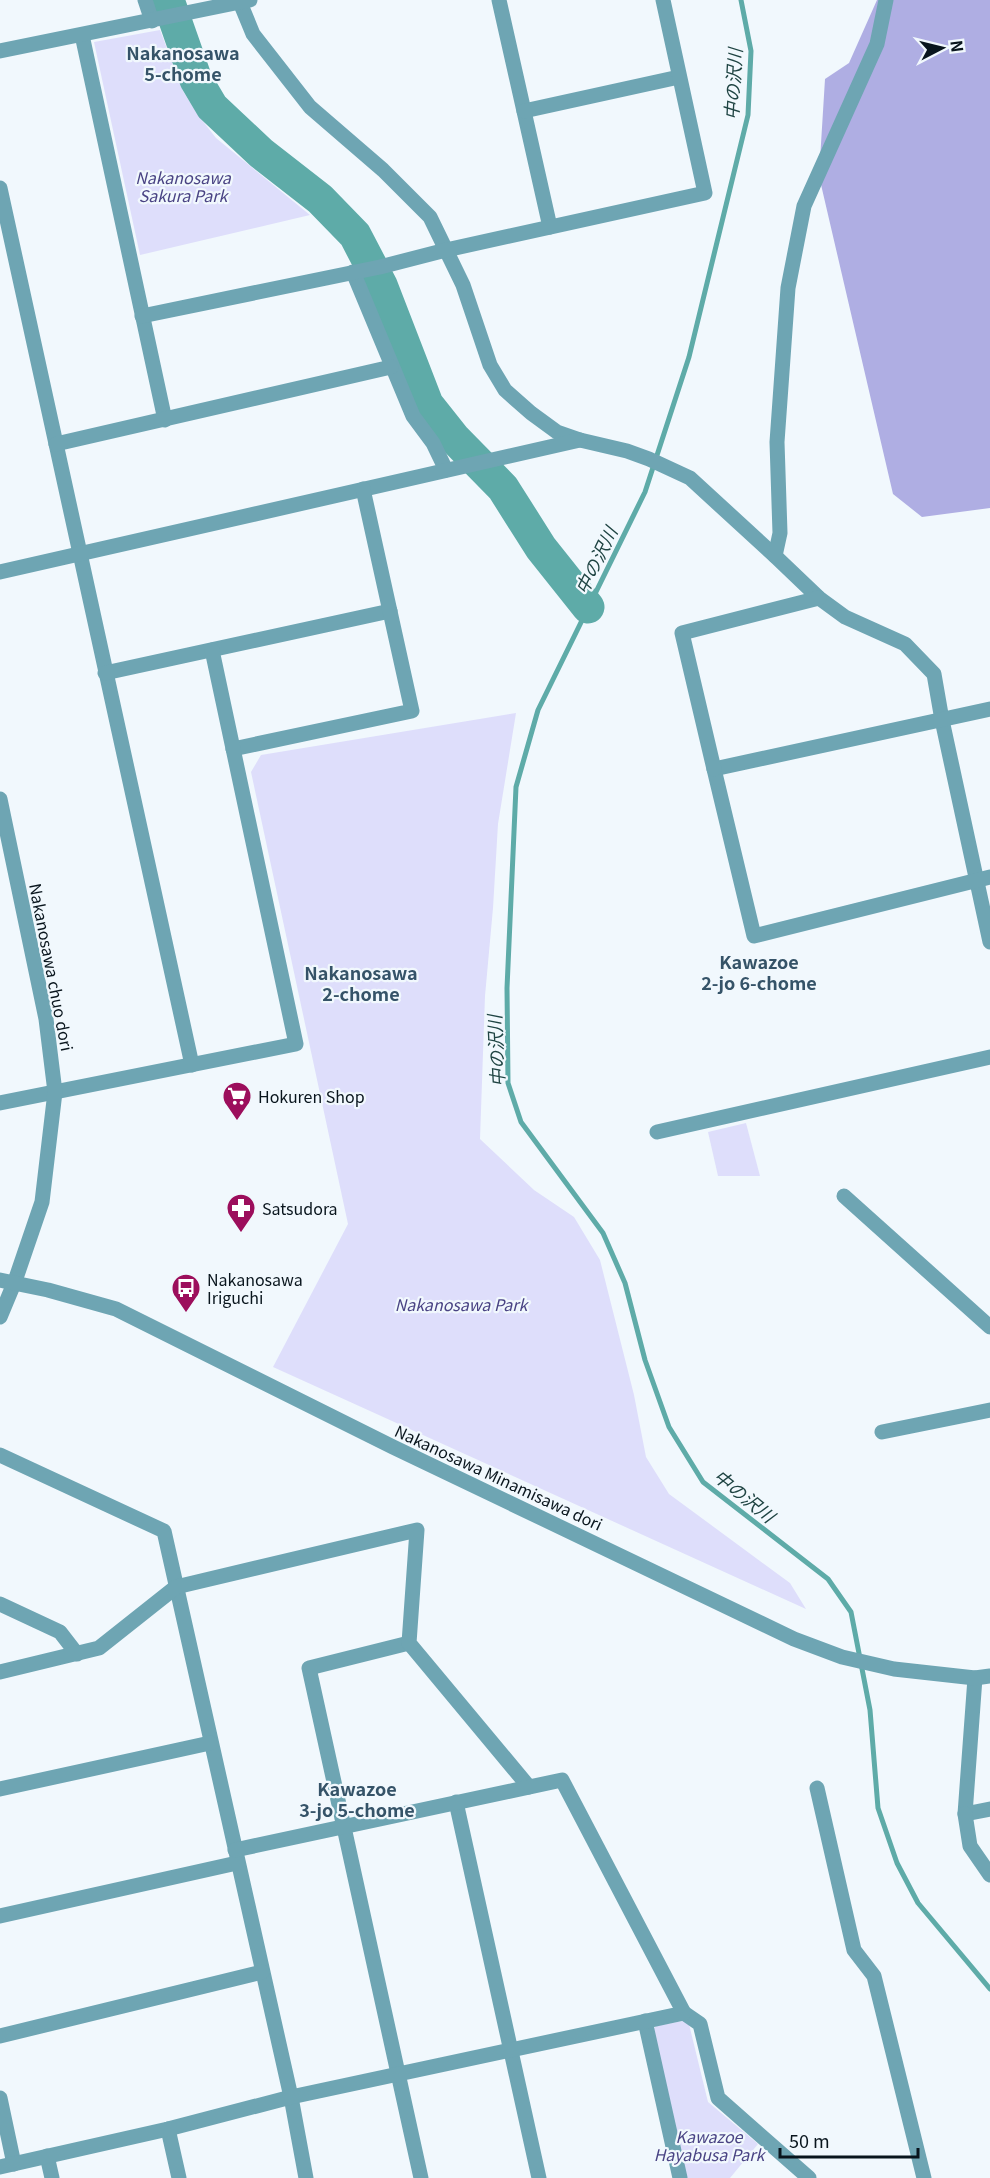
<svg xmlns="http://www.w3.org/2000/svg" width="990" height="2178" font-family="Georgia,'Noto Sans JP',serif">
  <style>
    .green { fill: #dedefb }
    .forest { fill: #afaee3 }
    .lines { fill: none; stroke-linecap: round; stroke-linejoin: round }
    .stream { stroke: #5eaba8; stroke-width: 5 }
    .river { stroke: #5eaba8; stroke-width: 33 }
    .minor { stroke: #6ea5b3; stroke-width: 15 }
    .tertiary { stroke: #6ea5b3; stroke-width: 15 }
    .labels { text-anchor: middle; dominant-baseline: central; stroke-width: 4.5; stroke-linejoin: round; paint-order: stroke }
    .park-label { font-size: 16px; font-style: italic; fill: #494384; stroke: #f1f8fd }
    .street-label { font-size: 16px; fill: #09151d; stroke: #f1f8fd }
    .poi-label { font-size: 16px; fill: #09151d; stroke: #f1f8fd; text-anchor: start }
    .neighbourhood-label { font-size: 18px; font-weight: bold; fill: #355368; stroke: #f1f8fd }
    .water-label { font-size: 18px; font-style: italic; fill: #1f4443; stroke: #f1f8fd }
  </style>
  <rect width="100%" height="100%" fill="#f1f8fd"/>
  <g class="green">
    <path d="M160,30L183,91L198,115L216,138L310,215L140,255L94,42Z"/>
    <path d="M516,713L498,824L493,908L485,996L480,1139L534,1190L574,1217L600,1260L634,1395L646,1457L669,1494L790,1583L806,1609L273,1367L348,1224L251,772L261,755Z"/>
    <path d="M746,1123L760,1176H718L708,1132Z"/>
    <path d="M688,2020L708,2102L758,2144L730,2178H685L651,2032L656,2026Z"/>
  </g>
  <path class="forest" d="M877,0H990V508L922,517L893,494L819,176L825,79L849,63Z"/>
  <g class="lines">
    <path class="stream" d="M741,0L751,51L748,115L689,357L645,492L538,710L516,787L507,988L508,1083L521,1122L603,1233L625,1283L645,1360L669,1427L703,1482L828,1579L851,1612L870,1710L878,1808L897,1863L918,1903L990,1989"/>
    <path class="river" d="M168,0L196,80L212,107L261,153L320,199L355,235L381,285L427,404L454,438L503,488L541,548L588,607"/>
    <g class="minor">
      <path d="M145,0L152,21"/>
      <path d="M239,0L253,34L310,107L383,170L430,217L463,285L490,365L505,390L531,413L557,432L580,440L627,451L649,459L690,478L775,556L819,598L845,617L905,644L934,674L942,720L990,942"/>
      <path d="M499,0L550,227"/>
      <path d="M82,35L165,420"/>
      <path d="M0,51L250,0"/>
      <path d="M524,111L679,77"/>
      <path d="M0,188L192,1065"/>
      <path d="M353,272L413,416L433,443L446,470"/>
      <path d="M142,316L380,267L446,250L705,193L663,0"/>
      <path d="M56,444L391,367"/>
      <path d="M775,556L780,533L777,442L788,288L804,206L877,44L886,0"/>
      <path d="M0,572L580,440"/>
      <path d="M105,673L390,611"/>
      <path d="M990,709L714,769L754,936L990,877"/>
      <path d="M233,749L412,711L363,489"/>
      <path d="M714,769L682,633L819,598"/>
      <path d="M0,1103L296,1044L212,650"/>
      <path d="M657,1132L990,1057"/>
      <path d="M844,1196L990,1327"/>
      <path d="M0,1317L15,1281"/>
      <path d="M882,1432L990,1410"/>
      <path d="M0,1455L164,1531L291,2097L306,2178"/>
      <path d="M0,1604L60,1632L77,1654"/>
      <path d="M409,1643L309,1668L421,2178"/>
      <path d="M0,1672L99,1648L176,1587L417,1530L409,1643L529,1787"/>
      <path d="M975,1678L965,1814L990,1809"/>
      <path d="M817,1788L854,1950L874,1976L924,2178"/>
      <path d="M0,1789L210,1743"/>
      <path d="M456,1802L539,2178"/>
      <path d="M965,1814L970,1846L990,1875"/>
      <path d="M0,1916L237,1863"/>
      <path d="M684,2013L700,2024L718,2098L809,2178"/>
      <path d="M645,2021L680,2178"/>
      <path d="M0,2036L262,1972"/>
      <path d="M0,2098L14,2164"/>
      <path d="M168,2129L179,2178"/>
      <path d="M47,2156L52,2178"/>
      <path d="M0,2167L168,2129L291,2097L684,2013L562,1780L235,1850"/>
    </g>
    <g class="tertiary">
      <path d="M0,799L46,1019L55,1092L42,1202L15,1281"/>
      <path d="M0,1280L48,1290L116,1309L393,1447L794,1639L842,1657L894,1669L975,1678L990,1676"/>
    </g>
  </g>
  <defs>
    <g id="supermarket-pin" transform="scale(1.5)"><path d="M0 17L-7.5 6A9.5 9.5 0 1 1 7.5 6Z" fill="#9c0e5c" stroke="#f1f8fd"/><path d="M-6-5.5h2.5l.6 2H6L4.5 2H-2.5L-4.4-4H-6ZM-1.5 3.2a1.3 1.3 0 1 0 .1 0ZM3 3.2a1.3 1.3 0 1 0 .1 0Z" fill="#fff"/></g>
    <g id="pharmacy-pin" transform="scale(1.5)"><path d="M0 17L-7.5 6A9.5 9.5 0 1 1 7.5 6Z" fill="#9c0e5c" stroke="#f1f8fd"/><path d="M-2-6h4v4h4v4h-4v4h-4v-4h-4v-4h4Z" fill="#fff"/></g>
    <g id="bus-pin" transform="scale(1.5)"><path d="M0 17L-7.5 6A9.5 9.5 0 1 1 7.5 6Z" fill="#9c0e5c" stroke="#f1f8fd"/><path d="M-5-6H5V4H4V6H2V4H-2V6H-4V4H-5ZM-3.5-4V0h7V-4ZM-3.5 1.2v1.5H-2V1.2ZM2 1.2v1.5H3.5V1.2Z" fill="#fff"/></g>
  </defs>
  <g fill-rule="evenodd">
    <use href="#supermarket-pin" x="237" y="1096"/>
    <use href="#pharmacy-pin" x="241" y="1208"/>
    <use href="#bus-pin" x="186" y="1288"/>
  </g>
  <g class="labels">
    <g class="park-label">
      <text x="183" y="177">Nakanosawa<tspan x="183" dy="18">Sakura Park</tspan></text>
      <text x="461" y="1304">Nakanosawa Park</text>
      <text x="709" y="2136">Kawazoe<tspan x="709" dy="18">Hayabusa Park</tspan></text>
    </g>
    <g class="street-label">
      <text transform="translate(52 967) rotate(79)">Nakanosawa chuo dori</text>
      <text transform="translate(499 1477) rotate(25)">Nakanosawa Minamisawa dori</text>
    </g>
    <g class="poi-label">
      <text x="258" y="1096">Hokuren Shop</text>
      <text x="262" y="1208">Satsudora</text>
      <text x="207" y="1279">Nakanosawa<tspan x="207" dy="18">Iriguchi</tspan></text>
    </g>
    <g class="neighbourhood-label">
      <text x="183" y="52">Nakanosawa<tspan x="183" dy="21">5-chome</tspan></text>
      <text x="759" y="961">Kawazoe<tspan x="759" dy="21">2-jo 6-chome</tspan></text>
      <text x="361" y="972">Nakanosawa<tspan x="361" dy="21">2-chome</tspan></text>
      <text x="357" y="1788">Kawazoe<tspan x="357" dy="21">3-jo 5-chome</tspan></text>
    </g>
    <g class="water-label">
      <text transform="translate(732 84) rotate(-87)">中の沢川</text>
      <text transform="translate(595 560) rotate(-64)">中の沢川</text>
      <text transform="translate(495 1051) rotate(-93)">中の沢川</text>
      <text transform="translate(745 1495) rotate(39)">中の沢川</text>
    </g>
  </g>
  <g transform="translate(942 48) rotate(83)" stroke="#f1f8fd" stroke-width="4.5" paint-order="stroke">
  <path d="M0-4.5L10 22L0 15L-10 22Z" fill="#09151d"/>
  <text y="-9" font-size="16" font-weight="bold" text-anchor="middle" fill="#09151d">N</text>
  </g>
  <path d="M780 2148v9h138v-9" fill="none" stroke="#09151d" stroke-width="3"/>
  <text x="789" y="2148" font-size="18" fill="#09151d" stroke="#f1f8fd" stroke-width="4.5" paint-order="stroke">50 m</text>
</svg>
